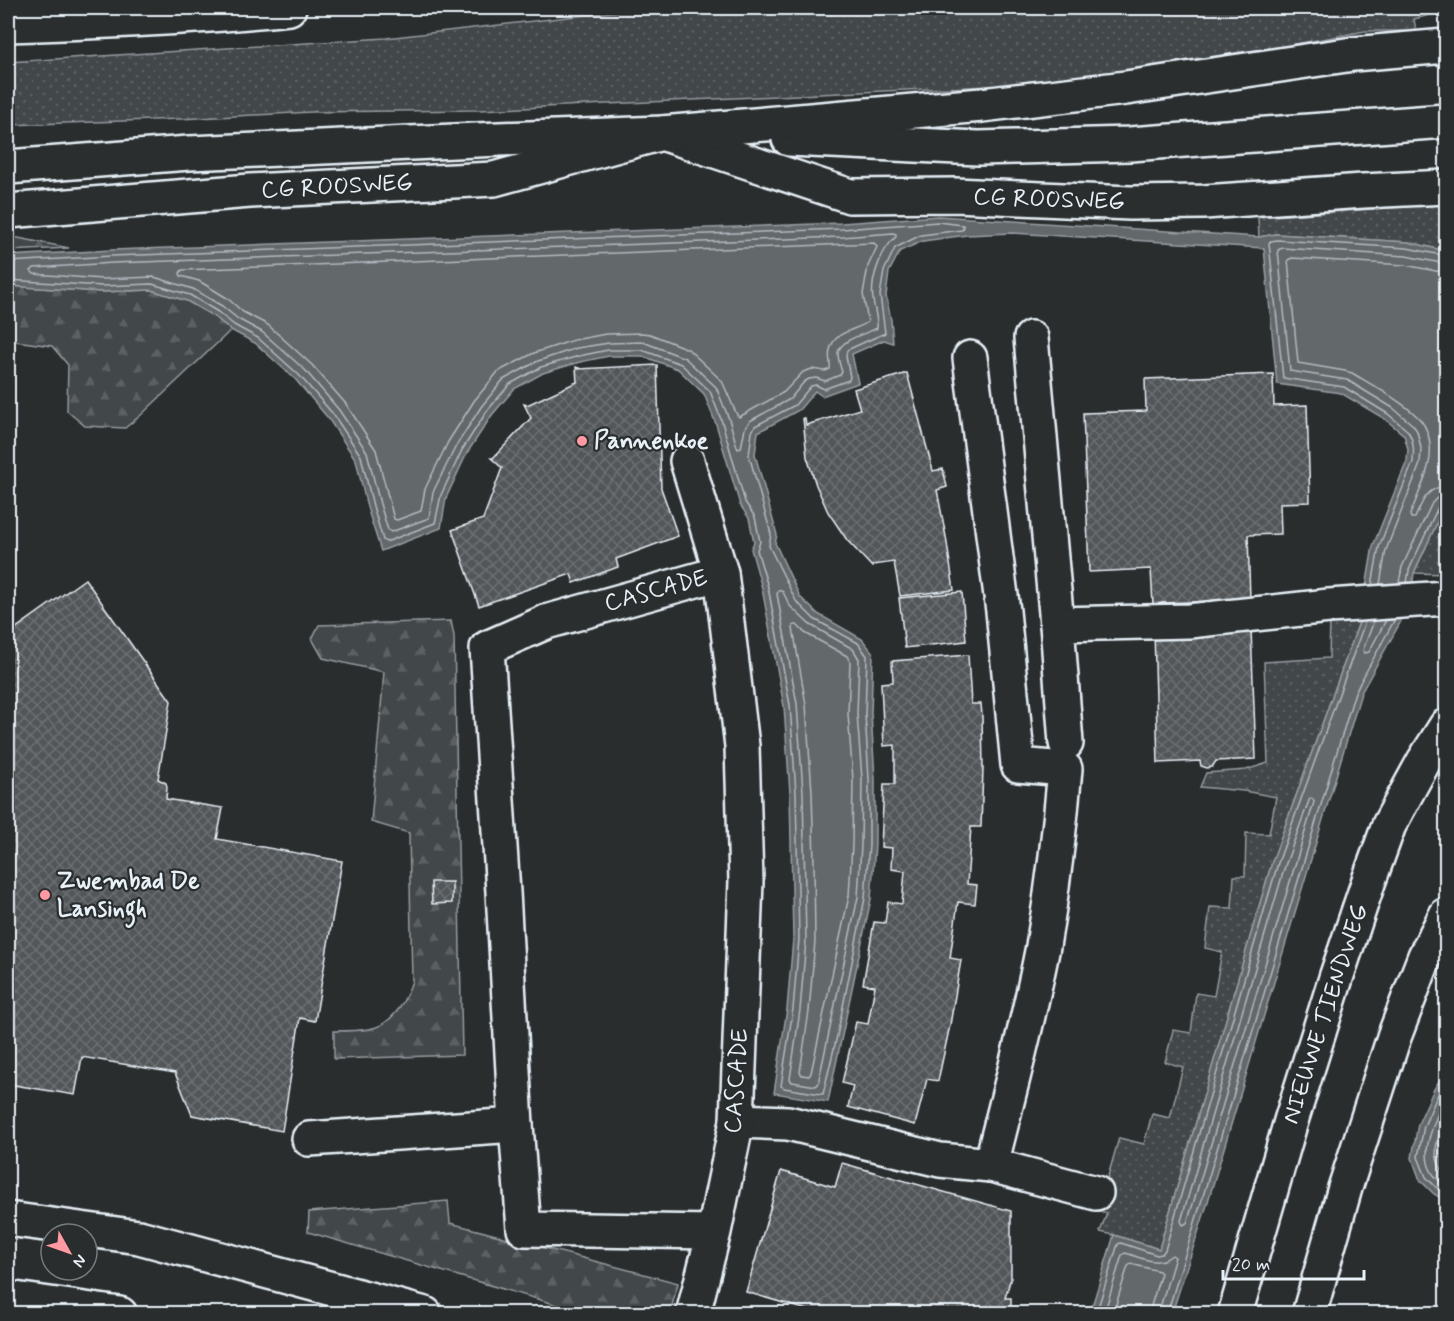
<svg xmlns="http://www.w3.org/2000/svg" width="1454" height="1321" font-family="Mynerve,sans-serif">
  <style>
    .grass { fill: url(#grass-dots); stroke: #959ca0; stroke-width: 1.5 }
    .forest { fill: url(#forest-firs); stroke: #959ca0; stroke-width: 1.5 }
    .water { fill: #63686b; stroke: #989fa3; stroke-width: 1.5 }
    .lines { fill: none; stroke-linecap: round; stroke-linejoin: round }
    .shore { stroke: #b3bac0; stroke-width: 1.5 }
    .building { fill: url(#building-cross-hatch); stroke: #e8f1f8; stroke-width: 1.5 }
    .minor-casing { stroke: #e8f1f8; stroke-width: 38 }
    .major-casing { stroke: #e8f1f8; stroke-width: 38 }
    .minor { stroke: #2a2d2e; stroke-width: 33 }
    .major { stroke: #2a2d2e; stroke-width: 33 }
    .poi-dot { fill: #ff9aa2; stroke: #2a2d2e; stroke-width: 2 }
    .labels { text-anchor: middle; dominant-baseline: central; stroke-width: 4.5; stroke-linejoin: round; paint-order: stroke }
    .street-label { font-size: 24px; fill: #e8f1f8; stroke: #2a2d2e }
    .poi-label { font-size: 24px; font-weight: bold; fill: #e8f1f8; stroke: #2a2d2e; text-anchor: start }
  </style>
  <defs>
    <pattern id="grass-dots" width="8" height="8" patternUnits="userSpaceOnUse" patternTransform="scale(1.5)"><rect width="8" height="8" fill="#424648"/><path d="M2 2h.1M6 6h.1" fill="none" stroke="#5d6163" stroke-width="1.8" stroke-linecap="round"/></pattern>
    <pattern id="forest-firs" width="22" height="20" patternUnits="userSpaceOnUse" patternTransform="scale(1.5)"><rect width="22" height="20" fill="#424648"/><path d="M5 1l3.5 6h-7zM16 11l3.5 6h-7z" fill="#5d6163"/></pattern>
    <pattern id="building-cross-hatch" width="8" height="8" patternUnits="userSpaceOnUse" patternTransform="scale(1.5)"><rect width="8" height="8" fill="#535759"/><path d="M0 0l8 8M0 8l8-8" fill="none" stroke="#6c7072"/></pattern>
  </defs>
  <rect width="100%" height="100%" fill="#2a2d2e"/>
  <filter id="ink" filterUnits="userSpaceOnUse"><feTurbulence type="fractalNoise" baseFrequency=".0167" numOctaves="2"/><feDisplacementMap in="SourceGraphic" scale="12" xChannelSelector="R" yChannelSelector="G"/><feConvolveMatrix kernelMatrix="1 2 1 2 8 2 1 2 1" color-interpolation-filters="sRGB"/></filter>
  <g filter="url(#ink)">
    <g class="grass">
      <path d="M647,8H1446V11L1414,19L1416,31H1365L1238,55L1012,85L478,110L312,112L180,119L8,125V62L386,38Z"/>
      <path d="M1446,204V251L1408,242L1276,234L1259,237L1258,217Z"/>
      <path d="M1446,503V574L1414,573Z"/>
      <path d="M1361,617L1272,862L1159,1249L1114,1235L1100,1232L1107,1213L1098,1211L1119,1138L1144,1144L1152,1114L1170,1118L1183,1067L1165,1062L1173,1030L1191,1033L1196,993L1214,996L1222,952L1205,948L1210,907L1232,908L1234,876H1245L1246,833L1269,834L1276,797L1244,791L1200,787L1206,773L1246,770L1268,763L1264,662L1329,658L1330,620Z"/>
    </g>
    <g class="forest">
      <path d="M8,236L69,248L8,251Z"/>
      <path d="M8,286L102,292L151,290L187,301L215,317L231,330L141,415L125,428L85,426L67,411L68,365L52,346L8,340Z"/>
      <path d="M451,621L454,636L462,1055L334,1059V1031C346,1031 358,1031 369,1029C393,1025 405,1002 412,981L409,833L371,822L384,672L323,658L312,639L319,625Z"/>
      <path d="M448,1201L450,1223L678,1283L670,1313H585L308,1232L309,1212Z"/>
    </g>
    <g class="water">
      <path d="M938,216L1259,237L1276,234L1408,242L1446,251V503L1414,573L1410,605L1361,693L1206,1208L1172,1313H1090L1114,1235L1159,1249L1272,862L1361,617L1373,546L1407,461L1408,449L1404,435L1385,419L1341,393L1277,384L1264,248L1012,233L967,235L923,241L900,251L889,272L886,296L891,320L893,343L884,340L852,354L858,383L822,396L815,391L799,410L758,432L755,454L777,535L775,543L800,597L818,614L862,639L873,653L871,713L875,779V845L871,899L828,1102L774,1093L787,1009L793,939L790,793L784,706L762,588L751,549L754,542L749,518L740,505L716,424L704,394L678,369L642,356H609L580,362L543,373L514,389L492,415L467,453L446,498L441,528L381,551L367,507L356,460L328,418L295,379L255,343L231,330L215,317L187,301L151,290L102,292L8,286V256L112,250L842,223Z"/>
      <path d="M1446,1070V1201L1434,1194L1420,1180L1412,1158L1418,1124L1434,1089Z"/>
    </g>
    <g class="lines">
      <g class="shore">
        <path d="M893,233L896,234V237C881,249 870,280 873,299C874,309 878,319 877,328C866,334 840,339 838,353C838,359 840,366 842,372L840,375L825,381L816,378L809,379L804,382L790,399L750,421L745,428L741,448L738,449L737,447L729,419L716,387L685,358L643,342L609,343L577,348L538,361L503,380L481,407L456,446L433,492L429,518L391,532L388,530L380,504L367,452L339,410L305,370L262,332L238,319L222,306L193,289L154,277L102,279L34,274L31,271L34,268L113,263L842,237Z"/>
        <path d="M874,243L877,247L868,266L863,294L868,322C855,331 834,331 830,350C828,357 831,363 830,369L825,371L812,369L803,372L784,392L739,417L737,415L722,381L688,349L650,334L642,333L606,334L574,340L534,353L503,369L497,373L474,401L448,442L425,489L421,511L397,520L394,519L376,450L346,404L312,365L268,325L243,312L227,298L199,281L181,276L180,273L182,270Z"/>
        <path d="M8,262L112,256L842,229L938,222L963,225L964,227L962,230L921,235L895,248L884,271L880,295L885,333L847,350L846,356L850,377L849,380L824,389L816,385L811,386L795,405L755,426L752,432L749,455L771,534L769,546L796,601L814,619L858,643L867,656L865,714L869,779V845L865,898L837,1036L823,1094H821L784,1088L781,1086L793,1009L799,939L796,793L790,705L768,587L757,550L760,542L755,517L745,502L722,422L710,391L681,364L642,350H608L579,356L541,367L510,384L487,411L462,450L441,495L435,523L386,542L383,540L373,506L361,456L333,414L299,375L258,338L234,325L218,312L190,295L152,284L102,286L8,280"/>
        <path d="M1446,273L1405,265L1292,258L1288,260L1298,363L1345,371L1352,373C1370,384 1415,408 1424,425C1431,437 1432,454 1428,467C1424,483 1416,499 1410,515L1411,518H1415C1422,502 1427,487 1446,486"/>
        <path d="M1399,583L1402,567L1432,503L1438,497L1446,495"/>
        <path d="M1407,583L1409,570L1438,507L1441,504L1446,503"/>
        <path d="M1380,584L1386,550L1420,464L1421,448L1417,431L1413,425L1393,408L1347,380L1290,371L1278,250L1282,248L1406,256L1446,264"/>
        <path d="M1372,585L1379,547L1413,462C1414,451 1414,441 1408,431L1388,414L1344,387L1283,378L1269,243L1271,241L1277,240L1407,248L1446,256"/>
        <path d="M779,590L783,592L790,606L809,624L853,649L859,659L857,714L862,779L861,845L858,897L818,1084L816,1086L792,1082L790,1079L800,1010L806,940L803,792L797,704L777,594Z"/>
        <path d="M1374,621L1363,650L1365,653L1369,652L1386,620"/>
        <path d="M794,625H797L805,633L847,656L850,662L848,714L853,780L852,845L849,896L811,1073L809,1076L802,1075L800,1072L809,1011L815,941L814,862L812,792L806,705L793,628Z"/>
        <path d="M1310,798L1313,799L1314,802L1193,1204L1187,1223L1183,1225L1181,1221L1285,866Z"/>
        <path d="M1446,1081L1439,1092L1424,1126L1418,1157L1426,1177L1438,1189L1446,1194"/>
        <path d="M1446,1095C1434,1123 1410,1166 1446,1185"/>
        <path d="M1446,1117C1437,1137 1429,1157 1446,1175"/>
        <path d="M1096,1314L1118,1244L1121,1243L1157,1255L1162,1254L1165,1250L1278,863L1365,622"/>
        <path d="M1104,1314L1122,1255L1125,1253C1141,1257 1157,1268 1172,1255L1175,1257L1160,1308L1159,1314"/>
        <path d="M1113,1314L1128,1266L1131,1264L1159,1271L1161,1273L1151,1306L1150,1314"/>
        <path d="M1167,1314L1200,1206L1355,692L1395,619"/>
      </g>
    </g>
    <g class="building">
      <path d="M657,365L661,488L678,536L616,559L618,567L574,583L571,574L479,606L452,530L483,519L502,468L491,458H493L531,418L524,404L527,405L577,382L576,367L579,368L578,369Z"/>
      <path d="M907,373L933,471L943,469L947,487L937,490L946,537L954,590L900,596L894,562L873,565L872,567L847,540L828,512L816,485L807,457L803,418H805L806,425L860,409L854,389Z"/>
      <path d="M1273,374L1274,406L1307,405L1310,502L1280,503L1281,534L1248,535L1250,600L1162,603V605H1153L1151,569L1089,572L1083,413L1146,411L1145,379Z"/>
      <path d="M85,579L171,701L158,779L166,783L167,787L166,799L223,808L217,839L342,861L315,1021L300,1018L282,1131L192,1115L175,1073L82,1057L75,1095L8,1084V634Z"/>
      <path d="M962,592L966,641L905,648L899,598Z"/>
      <path d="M1251,629L1256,759L1216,761L1212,767L1207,768L1201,766L1200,761L1158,763L1154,632Z"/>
      <path d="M968,655L971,704H981L982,715L983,769L981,827H971L967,884L977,885L975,904L958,902L950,958L961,960L950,1025L938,1081L927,1079L915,1125L848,1107L853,1086L842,1083L856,1022L868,1024L875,986L863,984L874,922L885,923L888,902L902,904L905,871L891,869L892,848L881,847L884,784H895V745L884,746L881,683L893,682L892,661Z"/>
      <path d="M431,882H452V903L432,904Z"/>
      <path d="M842,1163L1011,1211V1281H1010L1005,1298H1011V1314H880L871,1311L869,1314H821L746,1292L781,1171L835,1187Z"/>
    </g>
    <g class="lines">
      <g class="minor-casing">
        <g id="minor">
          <path d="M8,25C102,22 195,18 289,8"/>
          <path d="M8,211L250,191L494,179L662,133L850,196L955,195L1130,203L1204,202L1363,191L1446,187"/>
          <path d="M1031,338L1057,624"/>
          <path d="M970,358L1003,611L1018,765L1065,769C1060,828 1053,887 1043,946C1029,1020 1009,1092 991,1165"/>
          <path d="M687,461L721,573"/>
          <path d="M1066,743L1057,624L1189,621L1329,606L1446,598"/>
          <path d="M737,1121L788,1123L940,1160L991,1165L1096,1193"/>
          <path d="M309,1139L516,1125"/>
          <path d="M8,1219L139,1237L425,1314"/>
          <path d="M8,1298L120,1314"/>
          <path d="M693,1314L714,1232L737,1121L746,881L742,746L721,573L546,622L487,648L503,892L516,1125L524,1229L714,1232"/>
          <path d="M1235,1314L1291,1121L1336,978L1368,883L1389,825L1424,761L1446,726"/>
          <path d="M1309,1314L1345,1188L1394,1037L1425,956L1446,915"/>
        </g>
      </g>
      <g class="major-casing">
        <g id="major">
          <path d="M789,139L978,148L1130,144L1446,121"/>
          <path d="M8,167L189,153L499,139L662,133L982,105L1126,88L1353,54L1446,46"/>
        </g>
      </g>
      <use href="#minor" class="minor"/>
      <use href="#major" class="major"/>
    </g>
  </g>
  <g class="poi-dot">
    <circle cx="582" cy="441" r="6"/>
    <circle cx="45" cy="895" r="6"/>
  </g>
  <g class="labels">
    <g class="street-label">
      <text transform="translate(337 187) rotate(-3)">CG ROOSWEG</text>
      <text transform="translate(1049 200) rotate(2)">CG ROOSWEG</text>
      <text transform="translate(656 591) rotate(-15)">CASCADE</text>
      <text transform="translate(1326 1014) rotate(-72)">NIEUWE TIENDWEG</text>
      <text transform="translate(737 1081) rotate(-86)">CASCADE</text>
    </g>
    <g class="poi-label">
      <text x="594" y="441">Pannenkoe</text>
      <text x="57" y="881">Zwembad De<tspan x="57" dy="28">Lansingh</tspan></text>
    </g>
  </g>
  <rect width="1454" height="1321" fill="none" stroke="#2a2d2e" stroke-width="30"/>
  <rect x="15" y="15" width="1424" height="1291" fill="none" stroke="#e8f1f8" stroke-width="2" filter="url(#ink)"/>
  <g transform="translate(69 1252) rotate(130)"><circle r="28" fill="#2a2d2e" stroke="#767b7f" stroke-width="1.5"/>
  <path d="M0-4.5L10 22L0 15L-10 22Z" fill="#ff9aa2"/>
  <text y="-9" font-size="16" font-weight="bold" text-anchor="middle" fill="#e8f1f8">N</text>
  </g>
  <path d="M1223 1270v9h141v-9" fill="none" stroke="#e8f1f8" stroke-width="3"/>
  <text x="1232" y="1270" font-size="18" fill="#e8f1f8" stroke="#2a2d2e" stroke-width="4.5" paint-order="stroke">20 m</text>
</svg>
